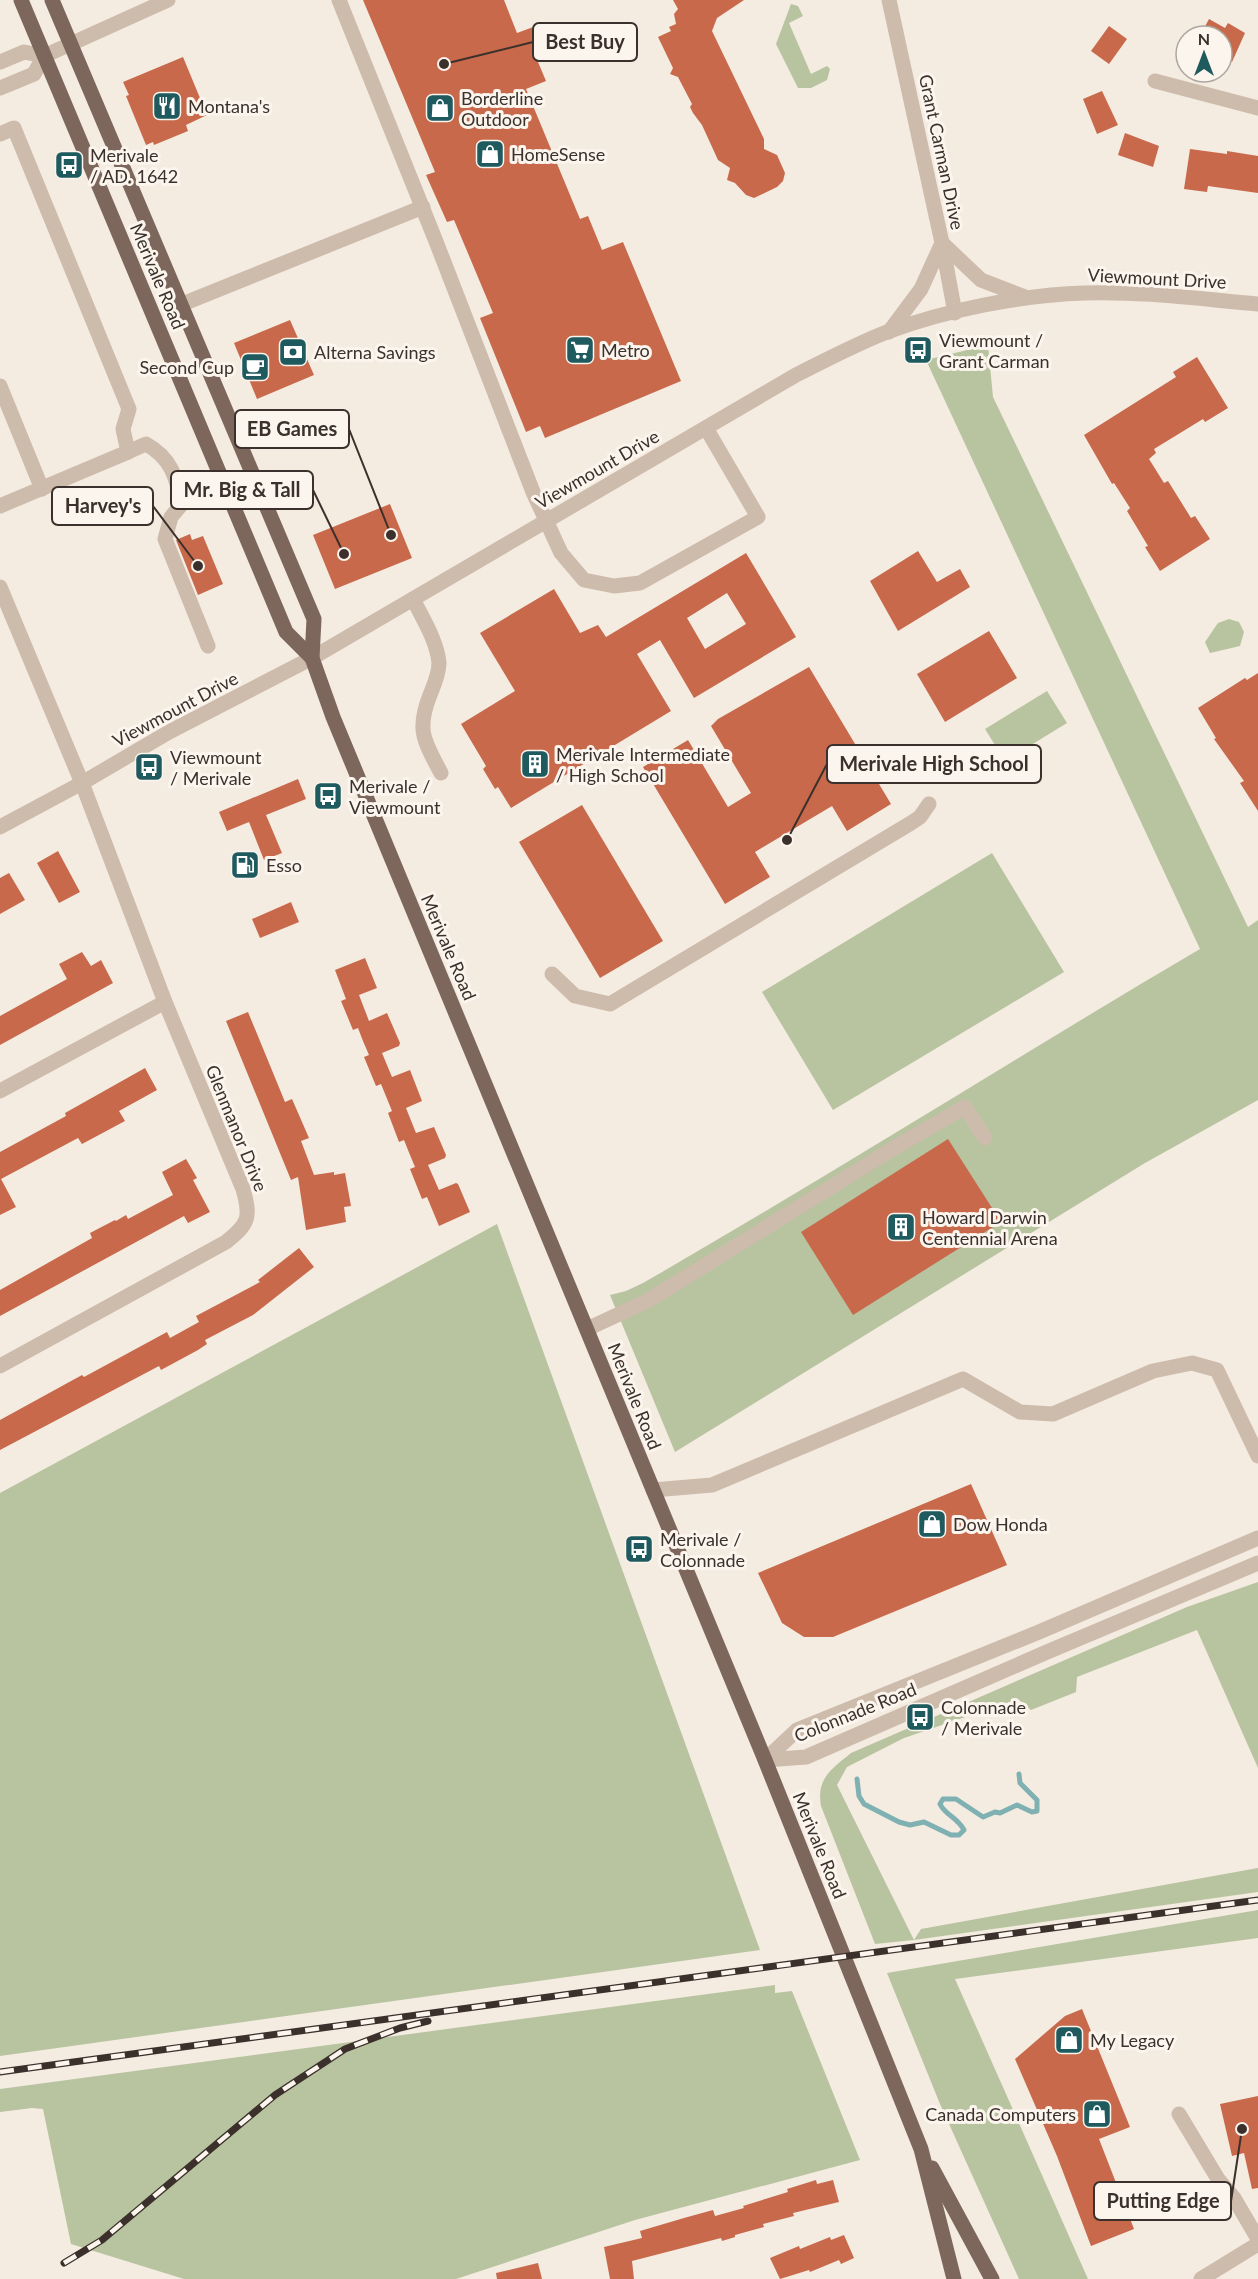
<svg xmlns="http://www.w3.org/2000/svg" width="1258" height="2279" font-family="Lato,sans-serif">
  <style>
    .green { fill: #b8c4a0 }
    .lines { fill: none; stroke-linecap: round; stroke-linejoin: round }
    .stream { stroke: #7fb0b2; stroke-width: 5 }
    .building { fill: #c8694b; fill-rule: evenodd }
    .minor { stroke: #cdbbac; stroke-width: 15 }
    .major { stroke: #7d675c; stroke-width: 15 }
    .rail-casing { stroke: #3b302b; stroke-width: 7 }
    .rail { stroke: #fbf5ee; stroke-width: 4.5; stroke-dasharray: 14; stroke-linecap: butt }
    .labels { text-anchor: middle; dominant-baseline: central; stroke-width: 6; stroke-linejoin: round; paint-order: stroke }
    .poi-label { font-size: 18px; fill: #3b302b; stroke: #fbf5ee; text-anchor: start }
    .street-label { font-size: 18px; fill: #3b302b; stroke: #fbf5ee }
    .leader { fill: none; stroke: #3b302b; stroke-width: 2 }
    .callout-dot { fill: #3b302b; stroke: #fbf5ee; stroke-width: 2 }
    .callout { fill: #fbf5ee; stroke: #3b302b; stroke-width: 2 }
    .callout-label { font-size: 20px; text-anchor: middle; font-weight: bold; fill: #3b302b }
  </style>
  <rect width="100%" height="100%" fill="#f4ebe1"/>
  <g class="green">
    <path d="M791,4L798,6L803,16L789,23L811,74L827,66L830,69L827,80L811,88H798L776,44Z"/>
    <path d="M988,345L993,397L1248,927L1258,920V1100L1145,1163L675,1452L610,1295L626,1291L643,1283C831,1175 1013,1059 1200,949L926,360Z"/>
    <path d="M1229,619L1239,622L1244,632L1240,646L1210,653L1205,642L1218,623Z"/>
    <path d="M1047,691L1067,723L1005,761L985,729Z"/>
    <path d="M992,853L1064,972L833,1110L762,992Z"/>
    <path d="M497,1224L760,1950L0,2056V1493Z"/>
    <path d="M1258,1582V1768L1197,1630L1077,1677L1076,1692L1031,1710L1018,1699L904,1738L847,1767L837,1785L914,1940L921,1929L1258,1868V1892L914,1940L875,1944L821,1806C816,1778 832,1769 851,1753L1187,1607Z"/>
    <path d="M1258,1910V1938L955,1979L1088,2279H1019L940,2104L887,1973Z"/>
    <path d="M775,1985V1993L792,1991L860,2160L635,2220L456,2279H184L71,2244L43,2109L32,2108L0,2112V2089Z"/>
  </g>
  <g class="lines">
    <path class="stream" d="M857,1779L859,1796L864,1804L899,1822L910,1825L924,1822L951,1835H959L964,1830C957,1817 945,1815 940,1804L943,1799H956L983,1817L995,1812L1000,1813L1017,1805L1032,1812L1037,1811V1800L1020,1783L1019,1774"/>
  </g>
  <g class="building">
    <path d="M363,0H504L517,33L536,26L541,39V61L538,62L546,81L526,89L580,219L588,216L602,250L623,242L681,381L545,438L540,426L526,432L480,318L493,313L454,220L447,222L426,175L435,172Z"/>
    <path d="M673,0H744L717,18L712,31L764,139V149L777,155L785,173L783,181L777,187L754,198L746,195L735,183L727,180L730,168L718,160L702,125L693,113L690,107L692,104L678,77L670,74L673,68L658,37L671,31L669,27L676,24L674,14L678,9Z"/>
    <path d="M1209,19L1225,28L1228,23L1245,33L1232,62L1222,56V36H1200Z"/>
    <path d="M1109,26L1127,39L1109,64L1091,51Z"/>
    <path d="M183,57L207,115L186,125L188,131L154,145L153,142L146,145L126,96L129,95L123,82Z"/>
    <path d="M1102,91L1118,125L1097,134L1083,99Z"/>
    <path d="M1125,133L1159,146L1153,167L1118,155Z"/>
    <path d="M1190,149L1227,154V151L1258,156V193L1208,186L1207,192L1184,189Z"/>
    <path d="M290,320L314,375L257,399L234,343Z"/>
    <path d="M1197,357L1228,408L1205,422L1203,419L1154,449L1156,453L1149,459L1164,483L1168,481L1191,518L1195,516L1210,539L1160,571L1145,547L1148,546L1127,511L1130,508L1114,483L1112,484L1084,435L1176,377L1173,372Z"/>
    <path d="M390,504L412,558L335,589L313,535Z"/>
    <path d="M190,534L192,540L203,536L223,584L198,595L176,540Z"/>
    <path d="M918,551L937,582L960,569L970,587L898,631L870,581Z"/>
    <path d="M746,553L796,637L694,698L660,640L637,654L671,711L511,808L498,787L495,789L483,769L486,766L461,724L515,691L480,633L554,589L580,633L598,625L606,637ZM727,593L746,624L705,649L687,618Z"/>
    <path d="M989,631L1017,678L945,722L917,674Z"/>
    <path d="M809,667L891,804L847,831L832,806L755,852L770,877L725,904L643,767L688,740L728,807L751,793L711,726L718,719Z"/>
    <path d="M1258,673V811L1240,783L1244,781L1214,739L1216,738L1198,708L1245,678L1247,680Z"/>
    <path d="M298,779L306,799L266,815L282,853L264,860L249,822L227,831L219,812Z"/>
    <path d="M582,805L663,941L600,978L519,842Z"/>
    <path d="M58,851L80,892L59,903L37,863Z"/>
    <path d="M9,873L25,900L0,914V878Z"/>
    <path d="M291,902L299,922L260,938L252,919Z"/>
    <path d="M82,952L91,966L101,960L113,983L0,1045V1016L67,979L59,964Z"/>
    <path d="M365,958L377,988L359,995L369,1021L387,1013L400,1043L399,1046L382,1053L392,1077L410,1070L422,1101L406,1108L416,1133L434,1127L446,1155L445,1158L428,1165L439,1190L456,1183L458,1184L470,1212L439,1226L427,1197L422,1199L410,1169L415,1167L410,1155L404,1140L399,1142L388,1113L392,1111L381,1084L376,1086L364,1057L369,1055L363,1041L358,1028L353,1030L341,1001L346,999L335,970Z"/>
    <path d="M248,1012L285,1102L292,1099L309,1138L301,1141L314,1175L334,1172V1175L345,1173L351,1206L344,1207L346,1222L306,1230L298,1177L291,1180L226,1021Z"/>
    <path d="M145,1068L157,1090L119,1111L125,1121L82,1144L78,1138L1,1179L16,1207L0,1215V1152L66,1116L65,1113Z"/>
    <path d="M948,1139L1001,1222L853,1315L801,1232Z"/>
    <path d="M186,1159L197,1178L193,1180L210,1212L188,1223L184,1216L0,1316V1290L92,1238L90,1233L115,1220L116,1221L126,1215L128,1219L173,1195L162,1172Z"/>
    <path d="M299,1248L314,1267L253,1315L205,1340L207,1344L198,1350L161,1370L159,1366L0,1450V1420L82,1375L84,1377L167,1332L170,1338L199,1322L196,1316L260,1282L258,1280Z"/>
    <path d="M971,1484L1007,1565L833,1637H804L782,1623L758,1573Z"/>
    <path d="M1082,2009L1130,2127L1099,2139L1134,2229L1091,2246L1057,2156L1015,2059L1065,2016Z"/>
    <path d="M1258,2096V2188L1252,2189L1244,2153L1232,2156L1220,2104Z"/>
    <path d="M816,2180L817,2184L833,2180L839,2202L793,2213L794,2216L763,2224L764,2227L735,2235V2237L722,2241L721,2238L632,2261L634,2279H610L604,2247L642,2238L640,2231L684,2218L713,2210L715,2216L744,2208L743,2206L788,2192L787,2189Z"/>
    <path d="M844,2235L854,2258L841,2264L839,2260L810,2272L809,2270L780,2279L770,2258L799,2246L800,2249L830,2237L831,2240Z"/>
    <path d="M538,2263L542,2279H497L496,2273Z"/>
  </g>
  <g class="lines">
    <g class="minor">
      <path d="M339,0L437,244L533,492L561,553L584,580L614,586L640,583L758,517L706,428"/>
      <path d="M889,0L942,243L955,313"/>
      <path d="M44,56L168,0"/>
      <path d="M0,62L24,52L44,56"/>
      <path d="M1155,81L1258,108"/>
      <path d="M0,88L34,74L44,56"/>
      <path d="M0,134L14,128L129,409L123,429L128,452L0,506"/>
      <path d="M942,243L981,280L1025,297"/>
      <path d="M180,305L423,207"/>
      <path d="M889,332L921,289L942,243"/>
      <path d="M0,386L42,489"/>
      <path d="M128,452L146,444C171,458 176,476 182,504L171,517L165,539L208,646"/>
      <path d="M0,587L82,783L165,1002L243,1189C251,1217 249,1224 226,1242L0,1366"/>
      <path d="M413,599C423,619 437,641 439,663C439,674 434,685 430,695C416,730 424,741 441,773"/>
      <path d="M0,827L82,783L169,732L312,658L796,375C826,360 856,344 887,332C947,310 1020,295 1084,293C1142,291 1200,299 1258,304"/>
      <path d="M552,974L575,996L610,1004L911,823L920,817L929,804"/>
      <path d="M0,1091L165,1002"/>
      <path d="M587,1329L645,1302L675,1284L894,1148L965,1107L985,1138"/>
      <path d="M653,1490L712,1485L963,1379L1020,1412L1053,1414L1153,1371L1192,1363L1217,1370L1258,1456"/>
      <path d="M765,1760L797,1730L1039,1632L1258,1538"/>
      <path d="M765,1760L806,1757L1047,1652L1258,1563"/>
      <path d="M1179,2114L1218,2179L1234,2198L1258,2239"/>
      <path d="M1201,2279L1258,2244"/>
    </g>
    <g class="major">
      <path d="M21,0L286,632L312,658"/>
      <path d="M52,0L314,619L312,658L333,717L765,1760L921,2149L954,2279"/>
      <path d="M932,2168L992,2279"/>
    </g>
    <g class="rail-casing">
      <g id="rail">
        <path d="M0,2072L1258,1900"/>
        <path d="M64,2263L102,2240L275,2095L345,2049L400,2028L428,2021"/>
      </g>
    </g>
    <use href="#rail" class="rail"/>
  </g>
  <defs>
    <g id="restaurant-square" transform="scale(1.5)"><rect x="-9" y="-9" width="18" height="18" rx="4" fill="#1f5a5e" stroke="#fbf5ee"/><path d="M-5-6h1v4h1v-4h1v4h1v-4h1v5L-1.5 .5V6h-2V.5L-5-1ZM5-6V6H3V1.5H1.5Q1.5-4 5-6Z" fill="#fff"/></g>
    <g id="shop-square" transform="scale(1.5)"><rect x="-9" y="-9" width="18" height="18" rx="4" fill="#1f5a5e" stroke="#fbf5ee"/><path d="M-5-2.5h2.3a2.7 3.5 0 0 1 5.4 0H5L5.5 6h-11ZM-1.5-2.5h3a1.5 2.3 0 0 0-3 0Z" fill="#fff"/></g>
    <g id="bus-square" transform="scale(1.5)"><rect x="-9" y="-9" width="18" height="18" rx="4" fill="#1f5a5e" stroke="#fbf5ee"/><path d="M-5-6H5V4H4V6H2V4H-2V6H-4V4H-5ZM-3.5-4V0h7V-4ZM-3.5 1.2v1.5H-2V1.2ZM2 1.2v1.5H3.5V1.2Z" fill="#fff"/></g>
    <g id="supermarket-square" transform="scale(1.5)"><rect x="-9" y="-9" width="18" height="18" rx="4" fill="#1f5a5e" stroke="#fbf5ee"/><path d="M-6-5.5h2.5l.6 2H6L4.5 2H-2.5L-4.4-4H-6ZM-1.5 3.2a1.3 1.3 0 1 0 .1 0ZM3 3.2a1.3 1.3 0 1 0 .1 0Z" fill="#fff"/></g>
    <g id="bank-square" transform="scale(1.5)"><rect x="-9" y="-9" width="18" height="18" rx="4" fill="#1f5a5e" stroke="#fbf5ee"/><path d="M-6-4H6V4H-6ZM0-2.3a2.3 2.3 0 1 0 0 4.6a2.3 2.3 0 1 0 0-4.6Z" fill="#fff"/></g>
    <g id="cafe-square" transform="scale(1.5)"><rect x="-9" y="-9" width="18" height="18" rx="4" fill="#1f5a5e" stroke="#fbf5ee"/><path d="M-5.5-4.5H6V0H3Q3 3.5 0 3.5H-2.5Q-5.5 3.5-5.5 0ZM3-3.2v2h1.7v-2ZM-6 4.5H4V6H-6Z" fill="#fff"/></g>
    <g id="building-square" transform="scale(1.5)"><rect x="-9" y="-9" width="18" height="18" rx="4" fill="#1f5a5e" stroke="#fbf5ee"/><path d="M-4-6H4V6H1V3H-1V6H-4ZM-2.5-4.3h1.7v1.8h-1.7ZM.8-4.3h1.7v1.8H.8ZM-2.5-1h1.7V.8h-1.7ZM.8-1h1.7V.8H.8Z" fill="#fff"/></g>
    <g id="fuel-square" transform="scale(1.5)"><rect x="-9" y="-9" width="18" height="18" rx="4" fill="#1f5a5e" stroke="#fbf5ee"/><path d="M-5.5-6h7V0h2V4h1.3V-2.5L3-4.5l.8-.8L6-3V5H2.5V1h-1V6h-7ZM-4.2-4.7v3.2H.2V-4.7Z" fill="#fff"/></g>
  </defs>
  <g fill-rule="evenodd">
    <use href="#restaurant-square" x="167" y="106"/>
    <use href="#shop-square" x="440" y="108"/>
    <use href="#shop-square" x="490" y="154"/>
    <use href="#bus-square" x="69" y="165"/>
    <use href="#supermarket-square" x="580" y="350"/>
    <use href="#bus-square" x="918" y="350"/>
    <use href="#bank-square" x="293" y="352"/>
    <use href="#cafe-square" x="255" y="367"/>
    <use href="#building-square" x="535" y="764"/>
    <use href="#bus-square" x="149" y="767"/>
    <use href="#bus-square" x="328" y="796"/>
    <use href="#fuel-square" x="245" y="865"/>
    <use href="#building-square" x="901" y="1227"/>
    <use href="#shop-square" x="932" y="1524"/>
    <use href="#bus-square" x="639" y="1549"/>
    <use href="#bus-square" x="920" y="1717"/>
    <use href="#shop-square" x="1069" y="2040"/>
    <use href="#shop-square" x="1097" y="2114"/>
  </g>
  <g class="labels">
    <g class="poi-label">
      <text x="461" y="98">Borderline<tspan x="461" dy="21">Outdoor</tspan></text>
      <text x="188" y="106">Montana's</text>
      <text x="511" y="154">HomeSense</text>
      <text x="90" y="155">Merivale<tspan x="90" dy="21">/ AD. 1642</tspan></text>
      <text x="939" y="340">Viewmount /<tspan x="939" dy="21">Grant Carman</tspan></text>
      <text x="601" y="350">Metro</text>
      <text x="314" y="352">Alterna Savings</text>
      <text x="234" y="367" text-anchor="end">Second Cup</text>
      <text x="556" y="754">Merivale Intermediate<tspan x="556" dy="21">/ High School</tspan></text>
      <text x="170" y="757">Viewmount<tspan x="170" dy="21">/ Merivale</tspan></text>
      <text x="349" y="786">Merivale /<tspan x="349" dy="21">Viewmount</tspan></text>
      <text x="266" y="865">Esso</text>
      <text x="922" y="1217">Howard Darwin<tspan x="922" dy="21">Centennial Arena</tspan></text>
      <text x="953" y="1524">Dow Honda</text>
      <text x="660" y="1539">Merivale /<tspan x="660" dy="21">Colonnade</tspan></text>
      <text x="941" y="1707">Colonnade<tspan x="941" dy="21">/ Merivale</tspan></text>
      <text x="1090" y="2040">My Legacy</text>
      <text x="1076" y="2114" text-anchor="end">Canada Computers</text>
    </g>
    <g class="street-label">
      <text transform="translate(942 152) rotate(78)">Grant Carman Drive</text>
      <text transform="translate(158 276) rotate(67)">Merivale Road</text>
      <text transform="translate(1157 278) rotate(3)">Viewmount Drive</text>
      <text transform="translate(597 469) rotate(-30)">Viewmount Drive</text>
      <text transform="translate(175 709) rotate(-28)">Viewmount Drive</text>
      <text transform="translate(449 947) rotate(67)">Merivale Road</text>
      <text transform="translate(237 1128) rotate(68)">Glenmanor Drive</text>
      <text transform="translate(635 1396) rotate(68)">Merivale Road</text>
      <text transform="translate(855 1712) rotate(-22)">Colonnade Road</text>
      <text transform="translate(820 1845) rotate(68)">Merivale Road</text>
    </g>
  </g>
  <path class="leader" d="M444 64L533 42M391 535L349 429M344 554L313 490M198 566L153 506M787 840L827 764M1242 2129L1231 2201"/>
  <g class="callout-dot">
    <circle cx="444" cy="64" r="6"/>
    <circle cx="391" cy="535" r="6"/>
    <circle cx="344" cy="554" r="6"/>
    <circle cx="198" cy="566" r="6"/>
    <circle cx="787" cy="840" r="6"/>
    <circle cx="1242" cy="2129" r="6"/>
  </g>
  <g class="callout">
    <rect x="533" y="23" width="104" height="38" rx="6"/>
    <rect x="235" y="410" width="114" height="38" rx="6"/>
    <rect x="171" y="471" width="142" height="38" rx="6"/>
    <rect x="52" y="487" width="101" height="38" rx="6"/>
    <rect x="827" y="745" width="214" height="38" rx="6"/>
    <rect x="1094" y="2182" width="137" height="38" rx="6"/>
  </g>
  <g class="callout-label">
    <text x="585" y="49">Best Buy</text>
    <text x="292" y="436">EB Games</text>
    <text x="242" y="497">Mr. Big &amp; Tall</text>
    <text x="103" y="513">Harvey's</text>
    <text x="934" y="771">Merivale High School</text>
    <text x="1163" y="2208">Putting Edge</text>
  </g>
  <g transform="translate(1204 54)"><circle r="28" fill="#fbf5ee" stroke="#aea6a0" stroke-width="1.5"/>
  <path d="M0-4.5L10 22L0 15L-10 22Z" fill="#1f5a5e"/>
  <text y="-9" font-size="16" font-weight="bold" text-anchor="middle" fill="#3b302b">N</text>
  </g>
</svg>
